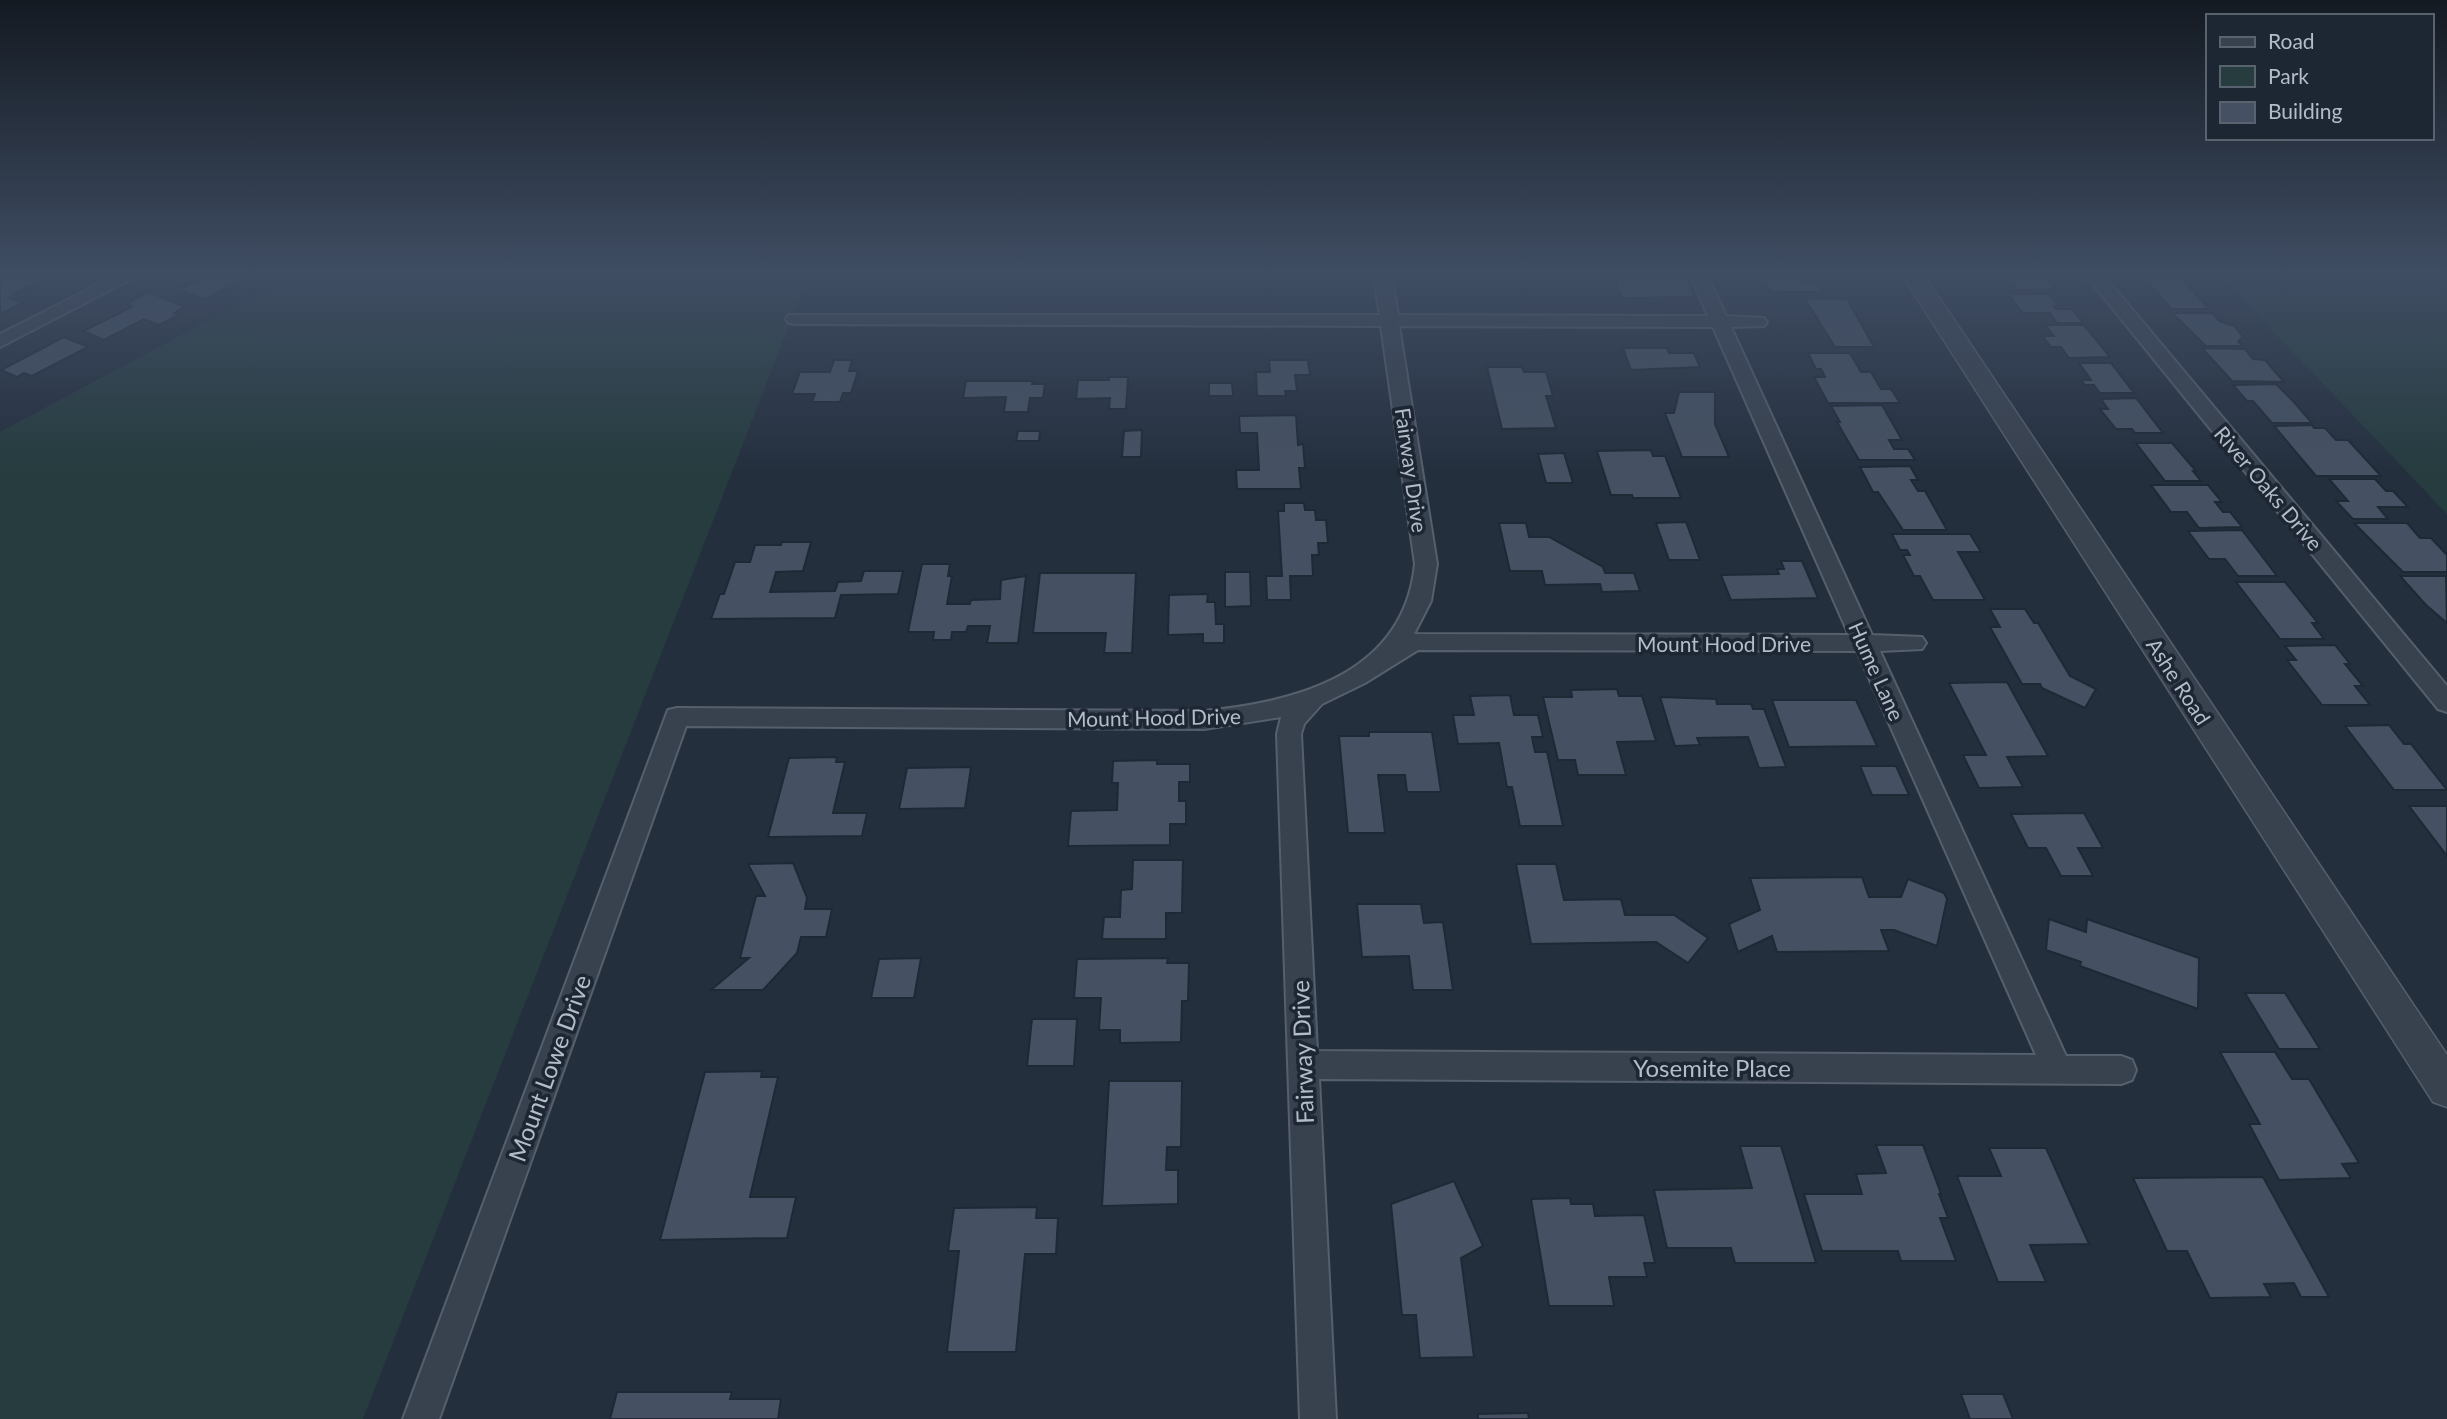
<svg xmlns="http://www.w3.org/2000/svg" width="2447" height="1419" font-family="Lato,sans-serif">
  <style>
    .green { fill: #263c3f }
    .building { fill: #455162; stroke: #1f2835; stroke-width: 2 }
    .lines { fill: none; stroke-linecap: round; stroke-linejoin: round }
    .minor-casing { stroke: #565f6c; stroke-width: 4 }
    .tertiary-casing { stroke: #565f6c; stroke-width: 3 }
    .minor { fill: #38414e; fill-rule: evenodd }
    .tertiary { fill: #38414e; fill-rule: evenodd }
    .labels { text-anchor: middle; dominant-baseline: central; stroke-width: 7; stroke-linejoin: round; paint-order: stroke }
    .street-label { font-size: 21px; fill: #b4bcc9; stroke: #1d2633 }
    .near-street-label { font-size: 24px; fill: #b4bcc9; stroke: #1d2633 }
  </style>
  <rect width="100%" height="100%" fill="#242f3e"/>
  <g class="green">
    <path d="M299,272H810L363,1419H0V432Z"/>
    <path d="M2219,274L2447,275V514Z"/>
  </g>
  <g class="building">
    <path d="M13,272H32L47,278L13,294L16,295L9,298L22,303L0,314V279Z"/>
    <path d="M199,272H232L245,278L205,299L178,290L199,279L192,276Z"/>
    <path d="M1612,272H1684L1695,297L1622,298Z"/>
    <path d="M1754,272H1812L1798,273L1804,283L1816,282L1821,292H1771L1761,273Z"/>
    <path d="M2005,272H2040L2054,289L2018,290Z"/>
    <path d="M2140,273H2176L2209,309H2172Z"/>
    <path d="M149,292L185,307L174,313L179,315L159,325L144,319L104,340L83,331L122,312L132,306L126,304Z"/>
    <path d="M2008,294H2049L2059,306H2054L2056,309H2072L2083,323H2057L2050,313H2023Z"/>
    <path d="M1805,299H1847L1874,347H1835Z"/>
    <path d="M2172,313H2212L2219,321L2234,326L2243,336L2238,342L2243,346H2206Z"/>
    <path d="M2045,325H2084L2110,357L2069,358L2061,347H2051L2043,336H2054Z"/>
    <path d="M64,337L88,347L32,376L24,373L17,377L1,370Z"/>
    <path d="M1623,348H1667L1669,353H1694L1700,367L1631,370Z"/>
    <path d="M2202,348L2245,349L2253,359L2265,360L2284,382L2232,381Z"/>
    <path d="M1808,353H1850L1861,372H1871L1881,389H1891L1900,403H1828L1814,377H1825L1821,369H1816Z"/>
    <path d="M834,360H852L849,371H858L851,393H843L840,402H812L815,394H792L800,372H830Z"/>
    <path d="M1269,360H1308L1310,375H1295L1297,391H1285L1286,396H1257L1256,372H1270Z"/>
    <path d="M2079,363H2111L2134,393H2100L2094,385H2085L2081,380H2091Z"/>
    <path d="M1487,367H1522L1524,372H1546L1553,396H1546L1556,428L1502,429Z"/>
    <path d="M1109,377H1128L1126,409H1109L1110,398L1076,399L1078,380H1109Z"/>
    <path d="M966,381H1033L1032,384H1045L1043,398H1030L1028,412H1004L1006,397L963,398Z"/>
    <path d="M1209,383H1232L1233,396H1209Z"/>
    <path d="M2276,384L2293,401L2312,423H2272L2253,401H2247L2233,385Z"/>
    <path d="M1679,392H1715V424L1729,457H1682L1665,413H1674Z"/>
    <path d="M2136,398L2163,433H2135L2132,429H2116L2100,409H2108L2101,399Z"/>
    <path d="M1882,405L1902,440H1889L1894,449H1908L1915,460H1859L1837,422H1840L1831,406Z"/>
    <path d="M1296,415L1298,445L1303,444L1305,468H1299L1301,489H1237L1236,470H1259L1257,433H1240L1239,416Z"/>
    <path d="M2312,425L2314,428H2325L2336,440H2348L2381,476H2316L2274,426Z"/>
    <path d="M1142,430L1141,457H1122L1124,431Z"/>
    <path d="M1018,431H1040L1039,441H1016Z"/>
    <path d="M2136,443H2172L2196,471H2193L2201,481H2165Z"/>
    <path d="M1651,450L1653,456H1665L1681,498H1633L1632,495H1611L1597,451Z"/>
    <path d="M1564,453L1573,483H1546L1538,454Z"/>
    <path d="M1910,466L1918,480H1911L1918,491H1925L1947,530H1903L1878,492H1873L1860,467Z"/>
    <path d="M2329,479H2375L2386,491H2393L2408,507H2378L2388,519H2353L2336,501H2348Z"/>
    <path d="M2151,485H2208L2222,502H2215L2223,512H2230L2242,527L2199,528L2187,512H2171Z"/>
    <path d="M1284,503H1304L1305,510H1315L1316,520H1326L1328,543H1318L1319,555H1312L1313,576H1290L1291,600H1267L1266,576H1282L1278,511H1284Z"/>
    <path d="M1686,522L1700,560H1669L1656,523Z"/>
    <path d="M1499,523H1526L1529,537H1549L1603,567L1605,573H1634L1640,591L1602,592L1600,584L1545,585L1542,571H1510Z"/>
    <path d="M2354,523H2407L2420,538H2431L2447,555V572H2403Z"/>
    <path d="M2242,530L2277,576H2238L2225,559H2209L2188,531Z"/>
    <path d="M1892,534H1970L1981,552H1958L1985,600H1933L1920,576H1914L1903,555H1910L1907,550H1900Z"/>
    <path d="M782,542H811L803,571L776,572L770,592L835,591L838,582L861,581L864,571H903L898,594L841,595L835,618L711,619L720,594H724L735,562H750L755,545H781Z"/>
    <path d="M1781,561H1802L1818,598L1731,600L1721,575L1779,574L1777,569H1784Z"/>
    <path d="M922,564H950L948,576H952L947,604H970L971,600L1000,599L1001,580L1026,576L1018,643H987L990,626H968L966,632H952L951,640H933L934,632H908Z"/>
    <path d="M1225,572H1250L1251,606L1225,607Z"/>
    <path d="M1040,573H1136L1132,653H1104L1106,633H1033Z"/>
    <path d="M2400,576H2446L2447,623L2426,605Z"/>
    <path d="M2236,582H2285L2318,623H2312L2324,639H2280Z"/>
    <path d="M1208,594L1207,602H1215L1216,624H1224V643H1203V634L1168,635L1169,595Z"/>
    <path d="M1990,609H2025L2034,623H2038L2070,676L2096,689L2085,708L2042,688L2040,684H2022L1990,627H2000Z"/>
    <path d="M2335,645L2350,664H2345L2363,686H2355L2370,705H2322L2287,660H2296L2285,646Z"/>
    <path d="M2007,682L2048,756L2007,757L2023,787L1979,788L1963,755H1986L1949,683Z"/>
    <path d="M1617,689L1619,696H1642L1656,741L1617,742L1626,775H1578L1575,760H1558L1543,697H1572L1571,690Z"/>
    <path d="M1510,695L1514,715H1538L1543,737H1532L1535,752H1547L1563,826H1520L1512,787H1507L1499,743L1458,744L1453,715H1474L1470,696Z"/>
    <path d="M1660,697L1716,699L1717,704H1751L1753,709H1764L1786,767L1759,768L1748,737L1697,738L1700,745L1675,746Z"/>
    <path d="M1772,700H1856L1877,746L1789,747Z"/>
    <path d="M2389,725L2404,744H2411L2447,790H2394L2345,726Z"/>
    <path d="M1369,732H1432L1441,792H1407L1405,775H1378L1385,833H1348L1339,736H1369Z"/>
    <path d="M837,757L836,762H845L833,813H867L862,836L768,837L789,758Z"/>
    <path d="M1157,760V764H1190V782H1179V801H1186V824H1170V845L1068,846L1071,811L1117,810L1118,783H1112L1113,761Z"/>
    <path d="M1860,766H1896L1909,795H1872Z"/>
    <path d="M971,767L965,808L899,809L907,768Z"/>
    <path d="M2409,806H2447V856Z"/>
    <path d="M2084,813L2103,848H2078L2093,876H2061L2046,848H2028L2011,814Z"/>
    <path d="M1133,860H1183L1182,913H1166V939H1102L1104,917H1120L1121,890L1132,889Z"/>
    <path d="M793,863L807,898L805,909H832L826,937H801L797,953L763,990H711L749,958H740L756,896H765L748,864Z"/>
    <path d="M1516,864H1556L1564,900L1621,899L1625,915H1674L1708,938L1688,963L1656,942L1531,944Z"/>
    <path d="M1862,877L1869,897H1901L1908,879L1944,893L1947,899L1937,946L1894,930H1881L1889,951L1777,952L1772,936L1738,952L1729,924L1760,910L1750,878Z"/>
    <path d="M1357,904H1421L1424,923L1443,922L1453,990H1413L1409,956L1362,957Z"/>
    <path d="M2049,919L2086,932L2087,919L2199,958L2198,1009L2080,966L2081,962L2046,950Z"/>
    <path d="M921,958L914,998H871L879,959Z"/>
    <path d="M1168,958L1167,963H1189L1188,1001H1182L1181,1042L1120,1043V1030H1099L1101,998H1074L1077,959Z"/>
    <path d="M2245,993H2285L2320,1049H2279Z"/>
    <path d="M1032,1019H1077L1074,1066H1027Z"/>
    <path d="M2220,1052H2275L2292,1079H2309L2359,1163L2342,1164L2351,1178L2279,1180L2249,1124H2260Z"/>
    <path d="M762,1071L761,1077H778L750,1197H796L787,1238L660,1240L705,1072Z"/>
    <path d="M1109,1081H1182L1181,1147H1167L1166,1170H1178V1204L1102,1206Z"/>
    <path d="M1876,1145H1923L1941,1194H1939L1948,1218H1940L1956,1261H1901L1898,1251H1822L1804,1194H1862L1856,1174L1886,1173Z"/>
    <path d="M1740,1146H1781L1816,1263H1735L1731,1248H1667L1654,1190L1752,1188Z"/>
    <path d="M1989,1148H2046L2089,1244L2030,1245L2046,1282H1998L1957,1176H2001Z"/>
    <path d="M2263,1177L2329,1297H2301L2294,1283L2264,1284L2271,1297L2210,1298L2187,1251H2167L2133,1178Z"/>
    <path d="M1454,1181L1483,1246L1461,1258L1474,1357L1420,1358L1416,1315H1402L1391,1204Z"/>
    <path d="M1570,1198L1571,1204H1593L1595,1216L1644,1215L1655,1263H1644L1647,1277H1609L1614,1306H1549L1531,1199Z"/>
    <path d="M1037,1207L1036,1218H1058L1056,1254H1025L1016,1352H947L959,1251H948L954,1208Z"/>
    <path d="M617,1392H732L730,1399H781L778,1419H610Z"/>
    <path d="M1961,1394H2003L2013,1419H1970Z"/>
    <path d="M1528,1413L1529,1419H1478V1414Z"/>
  </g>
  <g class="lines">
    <g class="minor-casing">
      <g id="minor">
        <path d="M123,272H145L0,347V334Z"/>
        <path d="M1373,272H1391L1398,315L1708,316L1689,272H1706L1726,316L1764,318L1767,322L1764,326L1731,327L1872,635L1922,637L1926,643L1922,649L1880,651L2066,1056H2121L2132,1060L2136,1070L2132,1080L2121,1084L1319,1079L1336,1419H1300L1277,734L1281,717L1204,729L686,726L439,1419H403L668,710L677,708L1204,711C1298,702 1404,674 1415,564L1381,326L795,324L789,323L786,319L789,315H1380ZM1399,326L1713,327L1849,635L1414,634L1431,601L1437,564ZM1418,650L1857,651L2036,1055L1317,1051L1301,734L1304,724L1322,704L1365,683Z"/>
        <path d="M2083,272H2101L2447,686V712L2438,709Z"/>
      </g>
    </g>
    <g class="tertiary-casing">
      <path id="tertiary" d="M1900,272H1922L2447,1055V1107L2433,1102Z"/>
    </g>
    <use href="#minor" class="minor"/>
    <use href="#tertiary" class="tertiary"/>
  </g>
  <linearGradient id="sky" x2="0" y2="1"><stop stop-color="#141a22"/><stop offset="0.58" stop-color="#3f4d63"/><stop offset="1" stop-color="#3f4d63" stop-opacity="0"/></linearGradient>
  <rect width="2447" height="471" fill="url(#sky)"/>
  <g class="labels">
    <g class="street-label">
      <text transform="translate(1412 470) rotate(82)">Fairway Drive</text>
      <text transform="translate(2269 488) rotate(50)">River Oaks Drive</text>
      <text x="1724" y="643">Mount Hood Drive</text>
      <text transform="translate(1877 671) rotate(66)">Hume Lane</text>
      <text transform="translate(2179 681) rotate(57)">Ashe Road</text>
      <text transform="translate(1154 717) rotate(-1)">Mount Hood Drive</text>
    </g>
    <g class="near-street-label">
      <text transform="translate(1302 1052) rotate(-92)">Fairway Drive</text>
      <text x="1712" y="1067">Yosemite Place</text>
      <text transform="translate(549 1068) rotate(-70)">Mount Lowe Drive</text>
    </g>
  </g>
  <rect x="2206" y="14" width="228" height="126" fill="#1d2633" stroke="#59626f" stroke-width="2"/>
  <rect x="2220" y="37" width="35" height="10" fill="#38414e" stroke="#59626f" stroke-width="2"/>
  <text x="2268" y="49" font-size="21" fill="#b4bcc9">Road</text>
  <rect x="2220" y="66" width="35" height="21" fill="#263c3f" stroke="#59626f" stroke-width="2"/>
  <text x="2268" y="84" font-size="21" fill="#b4bcc9">Park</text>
  <rect x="2220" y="102" width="35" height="21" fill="#455162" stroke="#59626f" stroke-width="2"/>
  <text x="2268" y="119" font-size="21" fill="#b4bcc9">Building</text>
</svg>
